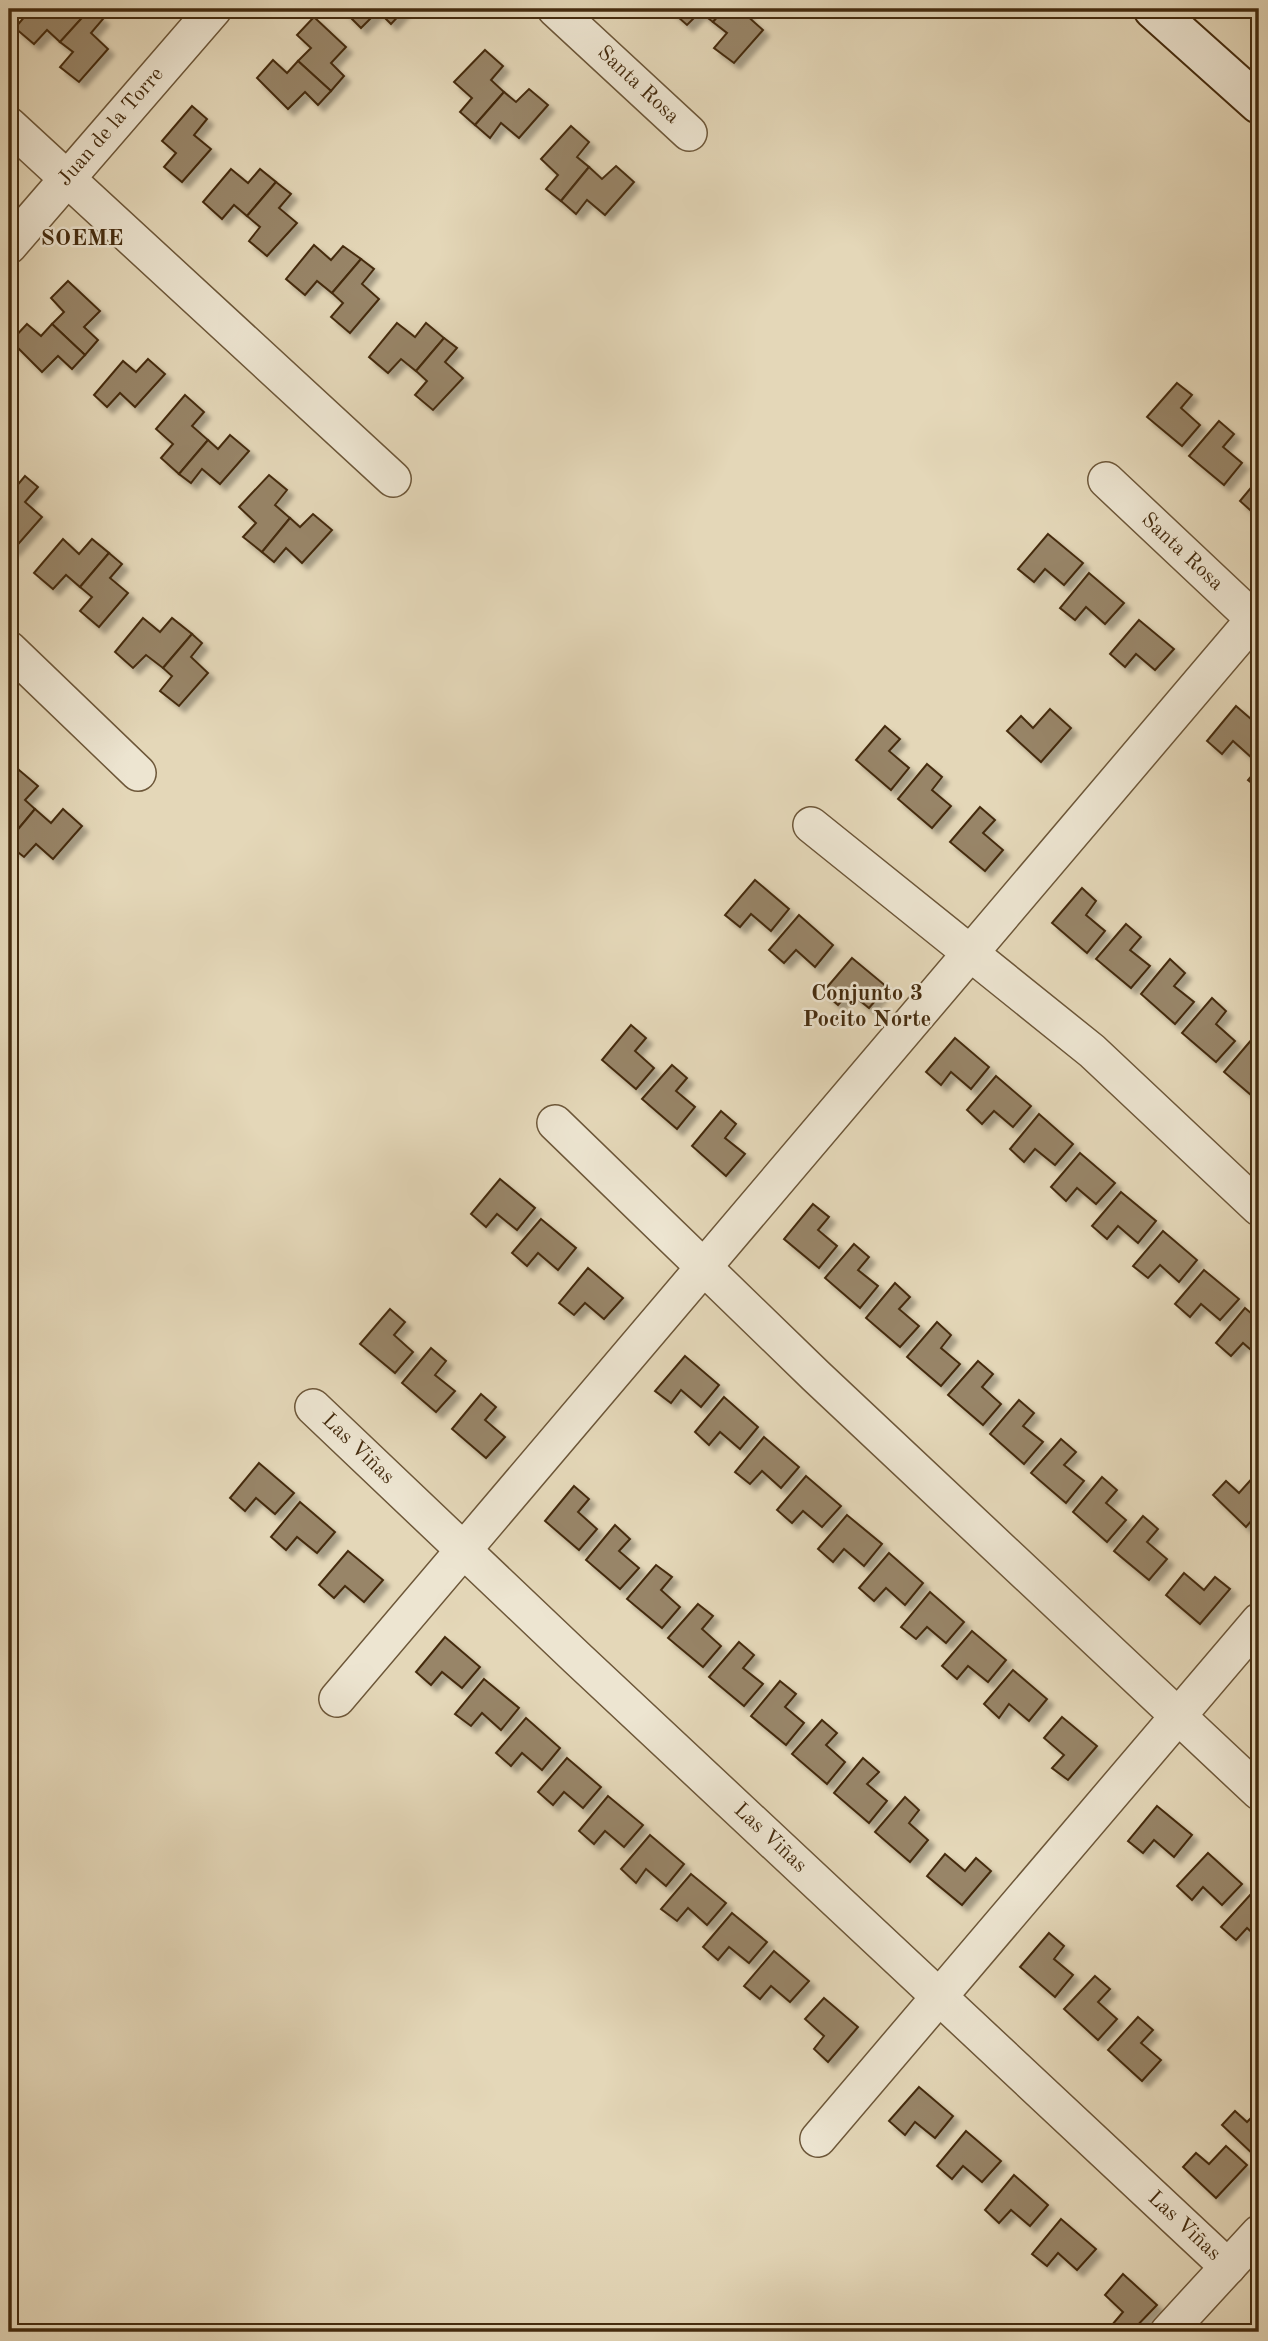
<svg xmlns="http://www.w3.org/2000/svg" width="1268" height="2341" font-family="'Old Standard TT',serif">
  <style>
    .building { fill: #988567; stroke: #452c0f; stroke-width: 2; filter: url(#shadow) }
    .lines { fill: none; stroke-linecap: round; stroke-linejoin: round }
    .street-casing { stroke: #6d5739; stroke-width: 38 }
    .secondary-casing { stroke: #452c0f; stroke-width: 42 }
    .street { stroke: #ede5d1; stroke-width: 35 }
    .secondary { stroke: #ede5d1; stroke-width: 38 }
    .labels { text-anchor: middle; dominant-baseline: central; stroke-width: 5; stroke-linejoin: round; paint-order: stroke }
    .street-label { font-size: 21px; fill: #452c0f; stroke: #ede5d1 }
    .neighbourhood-label { font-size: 23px; font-weight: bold; fill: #452c0f; stroke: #ede5d1 }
  </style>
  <defs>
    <filter id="shadow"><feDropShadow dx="6" dy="6" stdDeviation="2" flood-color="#0004"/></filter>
  </defs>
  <rect width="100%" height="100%" fill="#e4d7b8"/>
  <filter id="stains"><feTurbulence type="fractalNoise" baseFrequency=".00286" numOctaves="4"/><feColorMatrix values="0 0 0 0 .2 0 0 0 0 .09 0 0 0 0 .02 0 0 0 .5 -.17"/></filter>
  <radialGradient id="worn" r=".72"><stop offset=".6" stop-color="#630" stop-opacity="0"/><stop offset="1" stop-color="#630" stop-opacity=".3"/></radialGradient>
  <g class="building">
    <path d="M31,9H90L60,42L47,30L34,44L15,28Z"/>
    <path d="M90,9L103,19L91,33L108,49L79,82L60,67L73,52L60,42Z"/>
    <path d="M342,9H405L391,24L378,11L361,28Z"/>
    <path d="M669,9H724L713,22L700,12L687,25Z"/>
    <path d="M724,9H750L745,14L763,30L734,63L714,48L727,33L713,22Z"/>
    <path d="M314,17L346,47L331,63L344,76L331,91L298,61L311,48L297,35Z"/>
    <path d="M485,50L503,66L491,80L504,92L475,125L460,112L472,98L454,82Z"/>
    <path d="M273,60L287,73L298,61L331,91L318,105L305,92L288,109L257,78Z"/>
    <path d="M529,89L548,105L519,138L501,123L490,138L475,125L504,92L516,102Z"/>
    <path d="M192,106L207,119L194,135L211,149L182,182L164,167L176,153L162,141Z"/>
    <path d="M571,126L589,142L577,157L589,167L561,201L546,189L558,175L541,159Z"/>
    <path d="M616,166L634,182L605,215L587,200L576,214L561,201L589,167L602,179Z"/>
    <path d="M231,169L248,183L260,169L276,182L247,216L234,205L222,219L203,202Z"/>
    <path d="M276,182L291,194L279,208L297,223L267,256L249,241L260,227L247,216Z"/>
    <path d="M314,245L331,260L343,246L361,259L332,293L317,281L305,295L286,279Z"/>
    <path d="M361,259L374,269L362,284L379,299L350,333L331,317L343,303L332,293Z"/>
    <path d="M68,281L100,311L84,327L98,340L85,355L52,324L64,312L51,298Z"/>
    <path d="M397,323L415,337L426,323L444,338L416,371L401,359L388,373L369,357Z"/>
    <path d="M27,324L41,336L52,324L85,355L72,369L58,356L42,372L11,341Z"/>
    <path d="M444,338L457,348L445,362L463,378L433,410L415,395L427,381L416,371Z"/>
    <path d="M148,359L165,374L135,407L120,393L107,407L94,395L123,361L136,372Z"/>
    <path d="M1177,383L1192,395L1181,408L1200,425L1182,446L1147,417Z"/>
    <path d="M185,395L204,412L192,426L208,440L179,474L161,458L173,444L156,429Z"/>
    <path d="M1219,421L1234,434L1223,447L1242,463L1224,485L1189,456Z"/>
    <path d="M230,435L249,451L220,484L202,469L191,483L179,474L208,440L218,449Z"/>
    <path d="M269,475L287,490L275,505L290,518L262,552L243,537L256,523L239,507Z"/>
    <path d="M25,476L38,487L25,502L42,517L13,550L9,546V495Z"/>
    <path d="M1259,478V518L1240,501Z"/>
    <path d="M313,514L332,530L302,563L286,548L274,562L262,552L290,518L300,527Z"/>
    <path d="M1048,534L1083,563L1064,585L1045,569L1034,582L1018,569Z"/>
    <path d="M63,539L79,554L92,539L109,553L80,587L66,575L53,589L34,573Z"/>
    <path d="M109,553L122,564L110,578L128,593L99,627L80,611L92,597L80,587Z"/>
    <path d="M1089,573L1124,603L1105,624L1086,607L1075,620L1060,608Z"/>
    <path d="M143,618L160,632L172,618L192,634L163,668L146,655L133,668L115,652Z"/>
    <path d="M1139,620L1174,649L1155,670L1136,654L1125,667L1110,654Z"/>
    <path d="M192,634L202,643L191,657L208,673L179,706L160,691L172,676L163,668Z"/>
    <path d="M1236,706L1259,726V750L1252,758L1233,741L1222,754L1207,741Z"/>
    <path d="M1050,709L1071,728L1041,762L1007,731L1021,716L1033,728Z"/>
    <path d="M885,726L900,739L889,751L909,768L891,790L856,760Z"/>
    <path d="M927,764L942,777L932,790L951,806L932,828L898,799Z"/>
    <path d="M1259,767V789L1248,780Z"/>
    <path d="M19,770L38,786L25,800L35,809L9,840V781Z"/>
    <path d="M980,807L995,820L983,833L1003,850L985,871L950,842Z"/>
    <path d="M35,809L51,823L63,809L82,826L53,859L36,844L24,857L9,845V840Z"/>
    <path d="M755,880L789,909L771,931L751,914L740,927L725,915Z"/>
    <path d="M1082,888L1096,901L1086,915L1105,931L1087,953L1052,923Z"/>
    <path d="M799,915L833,945L815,967L796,950L784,963L769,950Z"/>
    <path d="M1126,924L1141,937L1130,950L1150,966L1131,988L1096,959Z"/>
    <path d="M852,958L887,987L869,1008L849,992L838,1005L823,992Z"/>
    <path d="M1170,959L1185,973L1174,986L1194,1002L1175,1024L1141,994Z"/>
    <path d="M1212,998L1226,1011L1216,1024L1235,1041L1216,1062L1182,1033Z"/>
    <path d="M631,1025L646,1038L635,1051L654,1068L636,1089L602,1060Z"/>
    <path d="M955,1038L989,1067L971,1089L951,1072L941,1085L926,1072Z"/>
    <path d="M1253,1038L1259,1043L1258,1101L1224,1072Z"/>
    <path d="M672,1065L687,1078L676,1091L695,1107L677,1129L642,1099Z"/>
    <path d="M996,1076L1031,1106L1013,1127L994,1111L982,1124L967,1110Z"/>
    <path d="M721,1111L736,1124L725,1138L745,1154L726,1176L692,1146Z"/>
    <path d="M1039,1114L1073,1144L1055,1165L1035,1149L1024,1162L1010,1149Z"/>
    <path d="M1080,1153L1115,1183L1096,1204L1077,1188L1066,1201L1051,1187Z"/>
    <path d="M500,1179L535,1208L517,1230L497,1214L486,1227L471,1214Z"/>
    <path d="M1121,1192L1156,1221L1138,1243L1118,1226L1107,1239L1092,1226Z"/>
    <path d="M813,1204L829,1217L818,1230L837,1246L819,1268L784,1239Z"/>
    <path d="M541,1219L576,1248L558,1270L538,1253L527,1266L512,1253Z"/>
    <path d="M1163,1231L1197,1260L1179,1282L1160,1265L1148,1278L1133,1266Z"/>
    <path d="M854,1244L869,1257L858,1270L878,1286L860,1308L825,1278Z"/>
    <path d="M588,1268L623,1298L604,1319L585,1303L574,1315L559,1303Z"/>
    <path d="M1204,1270L1239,1299L1220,1320L1201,1304L1190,1317L1175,1304Z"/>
    <path d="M895,1283L910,1297L899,1309L919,1326L900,1347L866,1318Z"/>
    <path d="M1245,1308L1259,1320V1357L1243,1343L1231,1356L1216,1343Z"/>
    <path d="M390,1309L405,1322L394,1335L413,1352L395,1373L360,1344Z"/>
    <path d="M937,1322L951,1335L941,1348L960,1364L941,1386L907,1357Z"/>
    <path d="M431,1348L446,1361L435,1375L455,1391L436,1412L402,1383Z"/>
    <path d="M685,1356L719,1385L701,1407L681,1390L671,1403L655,1391Z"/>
    <path d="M978,1361L993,1374L982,1387L1001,1404L983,1425L948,1395Z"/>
    <path d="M481,1394L496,1407L485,1420L505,1437L486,1458L452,1429Z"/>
    <path d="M724,1397L758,1427L740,1449L720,1432L709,1445L695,1432Z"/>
    <path d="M1019,1400L1034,1413L1023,1426L1043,1442L1024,1464L990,1434Z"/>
    <path d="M764,1437L799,1467L781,1488L762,1471L750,1484L735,1472Z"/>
    <path d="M1061,1439L1076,1452L1064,1465L1084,1481L1066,1503L1031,1473Z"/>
    <path d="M259,1463L294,1493L275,1514L256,1498L245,1511L230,1498Z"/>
    <path d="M1256,1474L1259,1477V1512L1246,1527L1213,1495L1226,1481L1239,1493Z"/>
    <path d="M806,1476L841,1506L822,1527L803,1511L792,1523L777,1510Z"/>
    <path d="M1102,1477L1117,1490L1106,1503L1126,1520L1107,1542L1073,1512Z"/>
    <path d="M574,1486L589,1499L578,1512L597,1529L579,1550L545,1521Z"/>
    <path d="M300,1502L335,1532L317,1553L297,1537L286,1550L271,1537Z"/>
    <path d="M847,1515L882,1544L864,1566L844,1549L833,1562L818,1549Z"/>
    <path d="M1143,1516L1158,1529L1147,1542L1167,1559L1149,1580L1114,1551Z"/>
    <path d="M615,1525L630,1539L619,1551L639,1568L620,1589L586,1560Z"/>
    <path d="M348,1551L383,1580L364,1602L345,1586L334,1598L319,1585Z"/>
    <path d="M889,1553L923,1583L905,1605L886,1588L874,1601L859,1588Z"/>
    <path d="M656,1565L672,1577L661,1590L680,1607L662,1628L627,1599Z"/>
    <path d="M1184,1573L1204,1590L1215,1577L1230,1589L1200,1624L1166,1595Z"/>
    <path d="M930,1592L964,1622L946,1643L927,1627L916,1639L901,1627Z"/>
    <path d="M698,1604L713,1616L702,1629L721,1646L703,1667L668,1638Z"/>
    <path d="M972,1631L1006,1660L988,1682L968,1666L957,1679L942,1666Z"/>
    <path d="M445,1637L480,1667L462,1688L442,1672L431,1685L416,1672Z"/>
    <path d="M739,1642L754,1655L743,1668L763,1684L744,1706L709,1677Z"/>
    <path d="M1013,1670L1047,1699L1029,1721L1009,1704L999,1718L984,1704Z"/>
    <path d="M484,1679L519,1708L501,1730L482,1713L471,1726L455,1714Z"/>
    <path d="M780,1681L796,1694L785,1707L804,1723L786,1745L751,1716Z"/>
    <path d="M1062,1717L1097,1746L1068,1780L1052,1768L1064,1755L1044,1738Z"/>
    <path d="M526,1718L560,1748L542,1770L522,1753L511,1766L496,1753Z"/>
    <path d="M822,1720L837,1733L826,1745L845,1762L827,1784L792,1754Z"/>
    <path d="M567,1758L601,1787L583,1808L564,1792L553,1805L538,1792Z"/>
    <path d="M863,1758L879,1772L867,1784L887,1801L869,1823L834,1793Z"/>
    <path d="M608,1796L643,1825L624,1847L605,1831L594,1844L579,1831Z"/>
    <path d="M905,1797L919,1810L909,1823L928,1840L910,1862L875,1832Z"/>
    <path d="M1157,1806L1192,1835L1174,1857L1154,1840L1143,1853L1128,1841Z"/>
    <path d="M650,1835L684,1864L666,1886L646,1869L636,1883L621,1869Z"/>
    <path d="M1208,1853L1242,1884L1222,1905L1203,1887L1192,1900L1177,1886Z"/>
    <path d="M945,1854L965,1871L976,1858L991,1871L962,1905L927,1876Z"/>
    <path d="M691,1874L726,1903L707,1925L688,1908L677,1921L661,1909Z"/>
    <path d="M1251,1894L1259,1901V1939L1247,1928L1236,1940L1221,1927Z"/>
    <path d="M732,1913L767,1942L749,1963L729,1947L718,1960L703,1947Z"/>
    <path d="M1049,1933L1064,1946L1054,1959L1073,1975L1055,1997L1020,1967Z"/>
    <path d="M774,1951L809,1981L790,2002L771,1986L760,1999L744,1986Z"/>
    <path d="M1095,1976L1110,1989L1098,2002L1117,2019L1098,2040L1064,2009Z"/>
    <path d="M824,1998L858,2027L828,2062L814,2049L824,2036L805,2019Z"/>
    <path d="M1138,2017L1153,2030L1141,2043L1161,2060L1142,2081L1108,2050Z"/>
    <path d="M919,2087L953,2116L935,2138L915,2122L905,2135L889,2121Z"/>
    <path d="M1259,2110V2151L1255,2156L1222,2125L1235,2111L1247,2122Z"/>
    <path d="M966,2131L1001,2161L982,2182L963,2166L952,2179L937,2166Z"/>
    <path d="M1226,2146L1247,2165L1216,2198L1183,2167L1196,2153L1209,2164Z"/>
    <path d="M1014,2175L1048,2205L1030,2226L1011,2210L999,2223L985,2210Z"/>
    <path d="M1061,2219L1096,2249L1077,2270L1058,2253L1047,2266L1032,2254Z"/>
    <path d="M1123,2274L1157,2305L1131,2332H1120L1112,2325L1123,2312L1105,2295Z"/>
  </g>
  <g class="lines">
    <g class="street-casing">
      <g id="street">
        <path d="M555,9L689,133"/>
        <path d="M9,125L393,479"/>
        <path d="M9,246L214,9"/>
        <path d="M1106,480L1259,624"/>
        <path d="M9,649L138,773"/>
        <path d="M811,825L1092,1051L1259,1208"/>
        <path d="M555,1123L816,1376L1259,1792"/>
        <path d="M313,1407L577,1658L1228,2267"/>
        <path d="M337,1699L1259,613"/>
        <path d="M818,2139L1259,1621"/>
        <path d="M1168,2332L1259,2233"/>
      </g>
    </g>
    <g class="secondary-casing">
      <path id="secondary" d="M1153,9L1259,104"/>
    </g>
    <use href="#street" class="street"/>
    <use href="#secondary" class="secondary"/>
  </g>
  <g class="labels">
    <g class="street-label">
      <text transform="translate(638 85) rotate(43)">Santa Rosa</text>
      <text transform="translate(111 127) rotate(-49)">Juan de la Torre</text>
      <text transform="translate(1182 552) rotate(43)">Santa Rosa</text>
      <text transform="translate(358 1449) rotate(44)">Las Viñas</text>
      <text transform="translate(770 1838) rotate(43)">Las Viñas</text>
      <text transform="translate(1184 2226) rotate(43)">Las Viñas</text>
    </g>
    <g class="neighbourhood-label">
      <text x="82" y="238">SOEME</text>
      <text x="867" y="993">Conjunto 3<tspan x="867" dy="26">Pocito Norte</tspan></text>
    </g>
  </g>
  <rect width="1268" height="2341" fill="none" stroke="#e4d7b8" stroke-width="35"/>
  <rect x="10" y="10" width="1247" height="2320" fill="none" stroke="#452c0f" stroke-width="3.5"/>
  <rect x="18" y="18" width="1233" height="2306" fill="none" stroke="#452c0f" stroke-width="2"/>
  <rect width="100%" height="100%" filter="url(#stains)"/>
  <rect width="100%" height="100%" fill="url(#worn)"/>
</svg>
